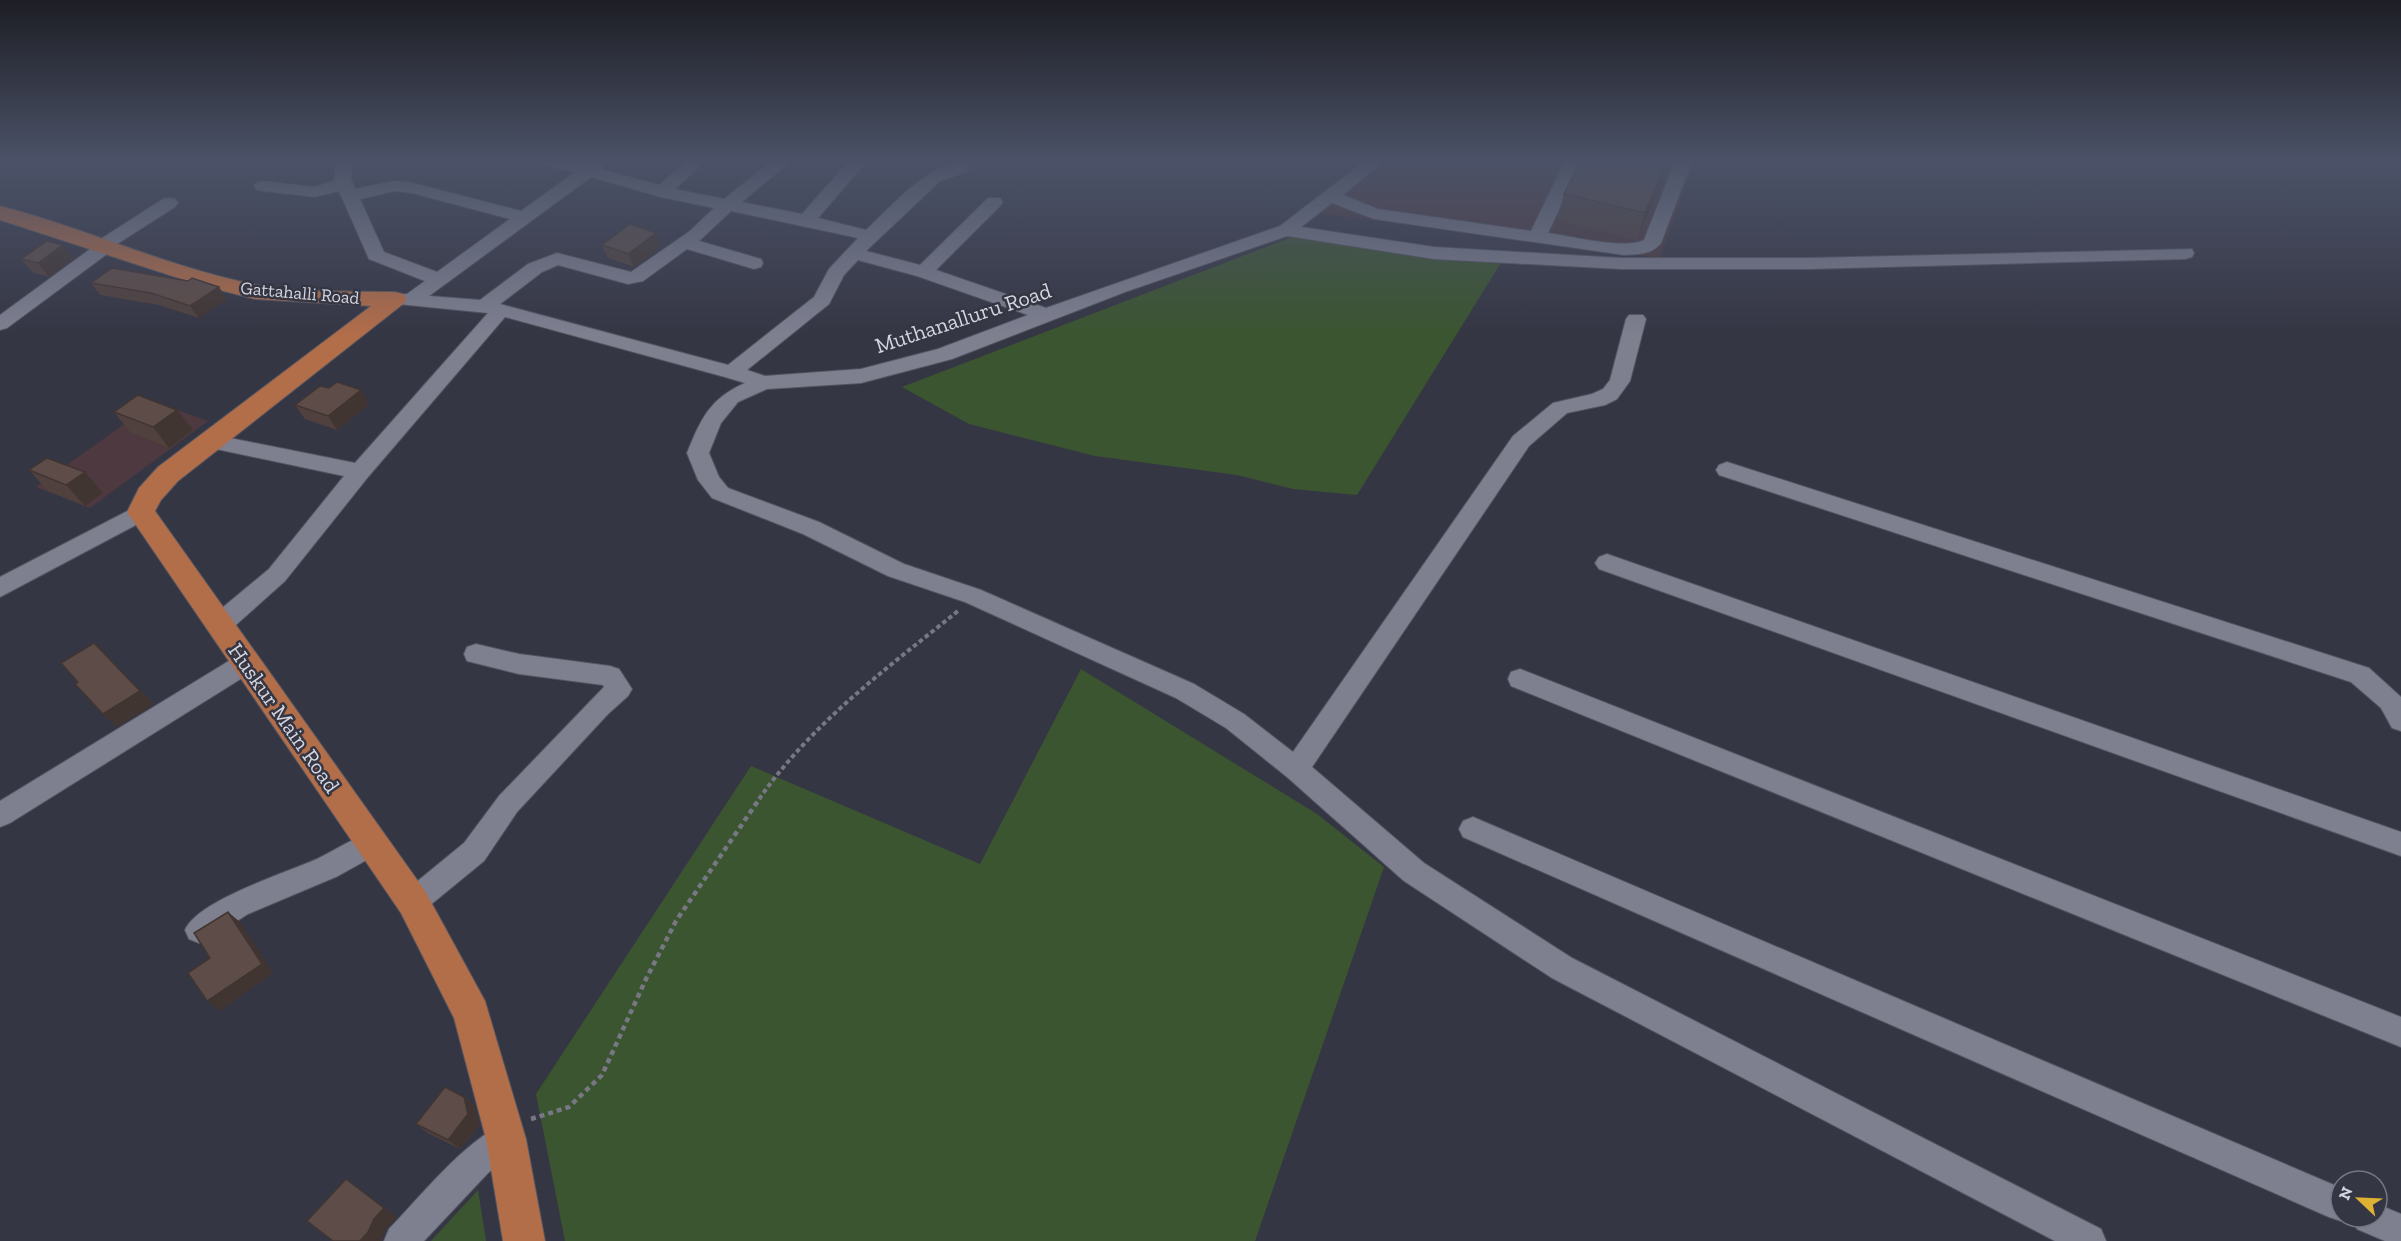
<svg xmlns="http://www.w3.org/2000/svg" width="2401" height="1241" font-family="'Zilla Slab',serif">
  <style>
    .education { fill: #4d393f }
    .green { fill: #3b5530 }
    .lines { fill: none; stroke-linecap: round; stroke-linejoin: round }
    .minor-casing { stroke: #535560; stroke-width: 2 }
    .major-casing { stroke: #535560; stroke-width: 2 }
    .path-far1 { stroke: #777884; stroke-width: 4; stroke-dasharray: 4.5 3; stroke-linecap: butt }
    .path { stroke: #777884; stroke-width: 4.5; stroke-dasharray: 5 4; stroke-linecap: butt }
    .minor { fill: #7e8090; fill-rule: evenodd }
    .major { fill: #b26d49; fill-rule: evenodd }
    .wall { fill: #50413e }
    .shaded-wall { fill: #413532 }
    .building { fill: #5d4c48; stroke: #413532; stroke-width: 1.5 }
    .labels { text-anchor: middle; dominant-baseline: central; stroke-width: 5; stroke-linejoin: round; paint-order: stroke }
    .far-street-label { font-size: 18px; fill: #d4d5de; stroke: #353644 }
    .street-label { font-size: 22px; fill: #d4d5de; stroke: #353644 }
  </style>
  <rect width="100%" height="100%" fill="#353644"/>
  <g class="education">
    <path d="M1388,161H1695L1660,258L1319,213Z"/>
    <path d="M155,402L208,421L90,508L36,487Z"/>
  </g>
  <g class="green">
    <path d="M1292,237L1502,261L1357,495L1293,489L1237,475L1095,456L969,424L902,387Z"/>
    <path d="M1081,669L1317,814L1384,867L1255,1241H565L536,1094L751,766L980,864Z"/>
    <path d="M478,1190L486,1241H431Z"/>
  </g>
  <g class="lines">
    <g class="minor-casing">
      <g id="minor">
        <path d="M336,161H353L351,179L355,189L395,181L413,183L521,211L575,172L546,165L544,161H573L585,165L590,161H602L605,165L601,169L659,185L687,161H706L675,189L724,199L772,161H791L742,202L802,214L849,161H867L818,218L866,230C889,209 934,156 967,164L970,168L967,172L940,181L866,251L920,265L988,198H1000L1003,202L1000,206L936,270L1046,308L1280,226L1365,161H1384L1343,195L1378,209L1531,231L1565,161H1582L1548,233C1570,236 1625,250 1644,240L1675,161H1692L1661,243C1652,255 1637,254 1624,255L1374,219L1332,203L1301,227L1434,247L1621,258H1809L2192,249L2194,253L2192,257L2185,259L1809,269H1621L1434,259L1287,236L1125,292L952,359L861,383L767,389L738,402L721,423L709,453L719,477L728,488L819,522L904,564L981,590L1194,684L1244,714L1293,752L1513,436L1553,403L1592,394L1603,389L1610,380L1626,319L1629,315H1643L1646,319L1630,381L1617,399L1605,405L1567,413L1529,446L1312,767L1424,863L1572,958L2101,1229L2106,1241H2055L1552,978L1404,881L1287,777L1226,728L1176,698L965,602L888,576L803,534L712,498L698,480L687,453C701,419 709,399 745,383L725,377L505,317L368,477L285,581L228,632L219,634L210,632L207,625L210,618L269,569L344,476L202,446L199,441L202,436L210,434L355,463L488,313L388,303L385,299L388,295L407,294L425,281L369,259L339,191L315,197L263,191L257,190L254,186L257,182L263,181L314,187L334,181ZM591,177L661,197L714,208L690,231L631,272L557,253L528,264L480,300L429,296ZM395,191L412,193L510,219L437,272L384,252L360,199ZM731,211L858,238L829,269L814,297L728,365L500,304L542,272L558,265L628,284L643,281L687,249L754,269L761,267L763,263L761,259L699,241ZM858,260L917,276L1028,315L938,349L861,369L765,376L747,370L829,304L844,275Z"/>
        <path d="M169,198L175,199L178,203L175,207L114,246L111,251L7,328L0,330V315L93,247L96,242L163,199Z"/>
        <path d="M1727,462L2369,668L2401,697V731L2392,728L2381,708L2351,682L1719,475L1716,470L1719,465Z"/>
        <path d="M141,504L149,506L152,512L149,518L0,597V577Z"/>
        <path d="M1607,554L2401,832V856L1599,569L1595,563L1599,557Z"/>
        <path d="M476,644L519,654L610,666L619,669L632,689L628,696L608,714L517,812L484,861L423,911L413,915L403,911L399,902L403,893L464,843L499,796L604,687L603,685L519,674L467,661L464,654L467,647Z"/>
        <path d="M246,653L255,656L258,663L255,670L10,823L0,827V801L237,656Z"/>
        <path d="M1520,669L2401,1017V1047L1511,686L1508,679L1511,672Z"/>
        <path d="M1473,817L2341,1188V1217H2352L2341,1221L2329,1217L1463,837L1459,829L1463,821Z"/>
        <path d="M371,832L381,836L385,844L381,852L338,876L248,914L209,939L199,943L189,939L185,930C198,900 286,873 317,859C335,850 352,839 371,832Z"/>
        <path d="M506,1123L517,1128L522,1139L517,1150L488,1173L424,1241H384L389,1229C420,1197 465,1140 506,1123Z"/>
        <path d="M2377,1204L2401,1214V1241H2385L2357,1229L2352,1217H2377Z"/>
      </g>
    </g>
    <g class="major-casing">
      <path id="major" d="M0,206C86,228 167,267 253,284C299,293 349,291 395,292L403,294L407,299L403,304L178,481L161,500L155,511L425,891L485,1001L526,1139L545,1241H503L486,1139L454,1018L401,913L127,512L139,488L158,467L371,306L255,299L200,285L0,220Z"/>
    </g>
    <path class="path-far1" d="M759,799C813,722 886,669 958,611"/>
    <path class="path" d="M531,1119L569,1107L602,1075L646,979L676,921L760,798"/>
    <use href="#minor" class="minor"/>
    <use href="#major" class="major"/>
  </g>
  <g class="wall">
    <path d="M1671,161L1637,240L1557,220L1564,194Z"/>
    <path d="M602,245L661,247L634,267L608,258Z"/>
    <path d="M21,259H73L49,277L32,272Z"/>
    <path d="M91,283L227,299L199,318L159,305L100,295Z"/>
    <path d="M329,388L369,404L337,430L305,419L295,405Z"/>
    <path d="M114,412L193,430L169,448L130,432Z"/>
    <path d="M29,470L85,472L103,493L85,506L48,491Z"/>
    <path d="M464,1097L475,1107L480,1124L460,1149L428,1133L416,1124Z"/>
  </g>
  <g class="shaded-wall">
    <path d="M1667,161H1671L1637,240L1645,213Z"/>
    <path d="M656,233L661,247L634,267L628,254Z"/>
    <path d="M63,245L73,259L49,277L38,263Z"/>
    <path d="M219,287L227,299L199,318L190,306Z"/>
    <path d="M361,390L369,404L337,430L328,416Z"/>
    <path d="M177,410L193,430L169,448L153,427Z"/>
    <path d="M85,472L103,493L85,506L66,485Z"/>
    <path d="M94,643L154,704L117,727L103,714Z"/>
    <path d="M228,912L240,922L273,973L220,1011L207,1001Z"/>
    <path d="M464,1097L475,1107L480,1124L460,1149L448,1140Z"/>
    <path d="M346,1179L359,1188L397,1217L387,1227L381,1241H360L374,1219Z"/>
  </g>
  <g class="building">
    <path d="M1580,161H1667L1645,213L1564,194Z"/>
    <path d="M630,224L656,233L628,254L602,245Z"/>
    <path d="M47,241L63,245L38,263L21,259Z"/>
    <path d="M112,268L188,281L192,278L219,287L190,306L151,293L91,283Z"/>
    <path d="M337,382L361,390L328,416L295,405L320,386L329,388Z"/>
    <path d="M138,395L177,410L153,427L114,412Z"/>
    <path d="M47,458L85,472L66,485L29,470Z"/>
    <path d="M94,643L140,691L103,714L75,684L78,682L61,663Z"/>
    <path d="M228,912L262,964L207,1001L188,973L210,958L194,933Z"/>
    <path d="M445,1087L464,1097L468,1114L448,1140L416,1124Z"/>
    <path d="M346,1179L384,1208L374,1219L368,1232L360,1241H333L307,1221Z"/>
  </g>
  <linearGradient id="sky" x2="0" y2="1"><stop stop-color="#1d1e25"/><stop offset="0.48" stop-color="#4b5267"/><stop offset="1" stop-color="#4b5267" stop-opacity="0"/></linearGradient>
  <rect width="2401" height="335" fill="url(#sky)"/>
  <g class="labels">
    <g class="far-street-label">
      <text transform="translate(300 293) rotate(5)">Gattahalli Road</text>
    </g>
    <g class="street-label">
      <text transform="translate(963 318) rotate(-18)">Muthanalluru Road</text>
      <text transform="translate(284 718) rotate(55)">Huskur Main Road</text>
    </g>
  </g>
  <g transform="translate(2359 1199) rotate(293)"><circle r="28" fill="#353644" stroke="#757682" stroke-width="1.5"/>
  <path d="M0-4.5L10 22L0 15L-10 22Z" fill="#deb133"/>
  <text y="-9" font-size="16" font-weight="bold" text-anchor="middle" fill="#d4d5de">N</text>
  </g>
</svg>
